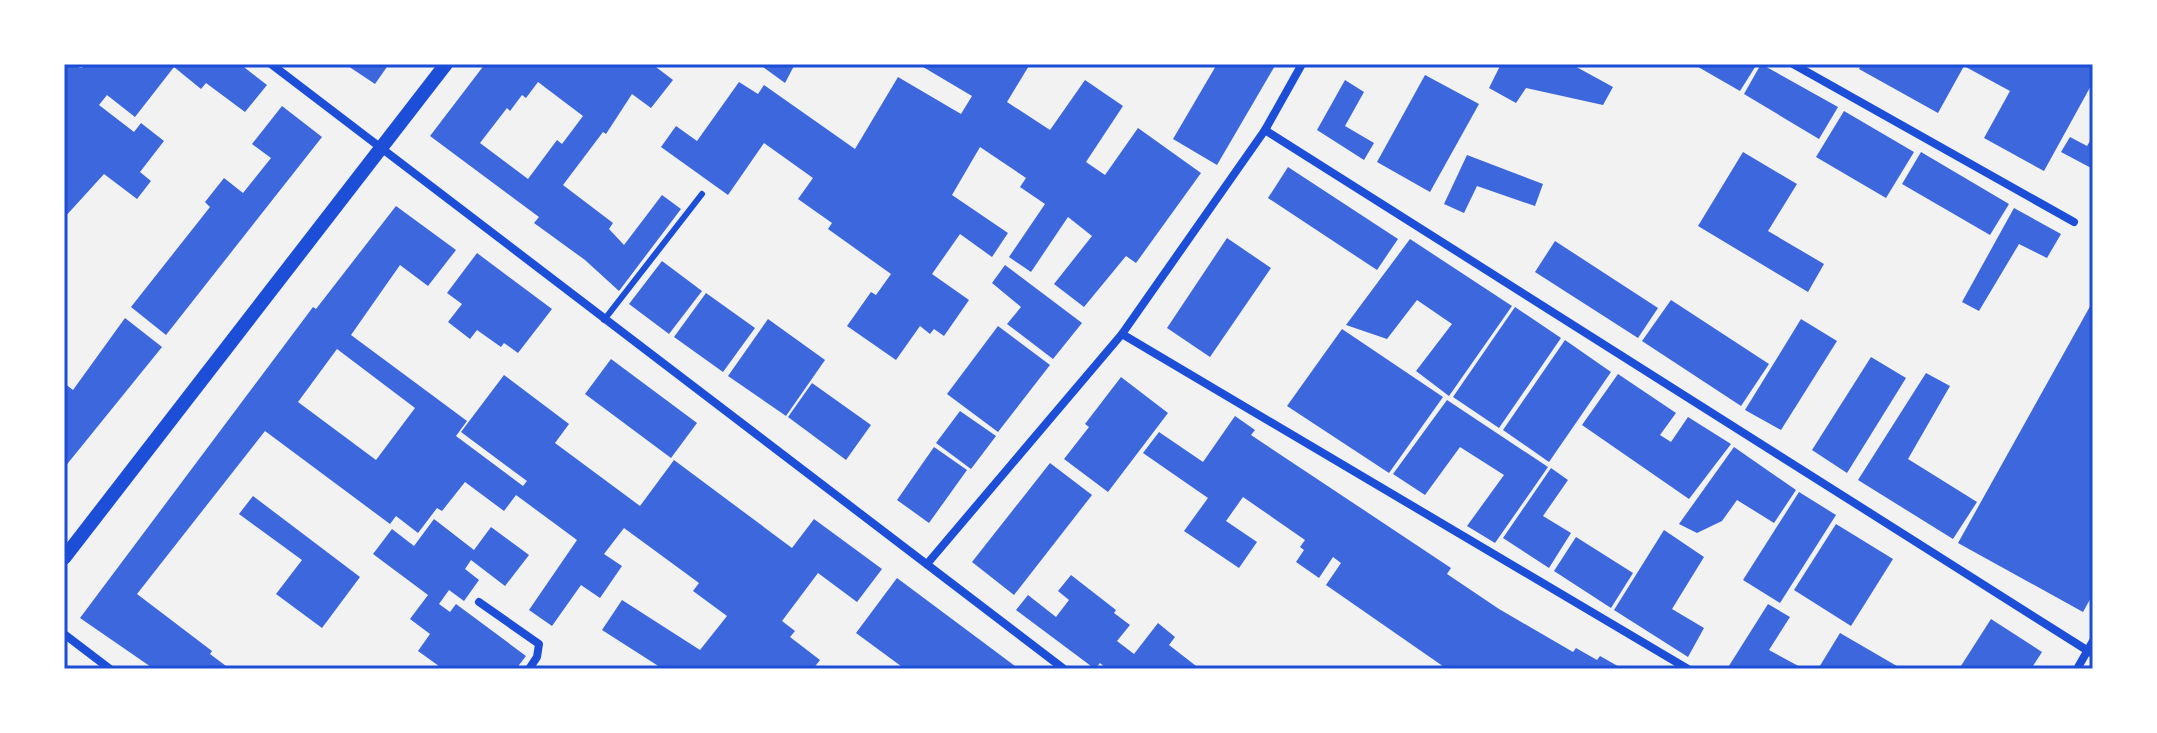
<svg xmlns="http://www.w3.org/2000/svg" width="2157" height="733" font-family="'Work Sans',sans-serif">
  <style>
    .building { fill: #3d67dc; fill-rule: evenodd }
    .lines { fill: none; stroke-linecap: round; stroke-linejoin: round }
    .service { stroke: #1d4ed8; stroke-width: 6 }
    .minor { stroke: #1d4ed8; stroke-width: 8 }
    .tertiary { stroke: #1d4ed8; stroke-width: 14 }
    .neatline { fill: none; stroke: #1d4ed8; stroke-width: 3 }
  </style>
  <rect width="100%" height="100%" fill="#f2f2f2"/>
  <g class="building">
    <path d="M64,64L82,68L85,64H240L267,85L245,112L206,83L201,89L174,67L135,117L107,95L99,105L134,132L141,123L164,141L140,172L151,181L137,199L104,174L64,218Z"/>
    <path d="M345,64H389L375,84Z"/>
    <path d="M485,64H652L673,80L651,108L632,94L606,134L603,132L563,185L613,223L609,229L624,245L662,195L681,209L619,291L585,260L534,223L539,217L430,136ZM538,82L583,116L562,144L557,140L528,179L480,143L507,108L510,111L522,95L526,98Z"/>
    <path d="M759,64H795L785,83Z"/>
    <path d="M918,64H1030L1007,102L1050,130L1085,80L1123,106L1086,162L1105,175L1138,128L1201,173L1136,263L1126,256L1084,307L1054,284L1092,236L1068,217L1031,272L1009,257L1045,204L1020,187L1026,178L980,147L952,195L1008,233L992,257L960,234L932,274L969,300L944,336L934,329L930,334L920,326L896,360L847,326L871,292L876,295L891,274L828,229L832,223L798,199L813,178L764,143L728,195L661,147L676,126L697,141L739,82L758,94L764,85L855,149L898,77L961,114L972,96Z"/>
    <path d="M1217,64H1276L1217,165L1173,139Z"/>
    <path d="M1501,64H1571L1613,87L1603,105L1526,88L1516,103L1489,88Z"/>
    <path d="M1693,64H1757L1740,91Z"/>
    <path d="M1761,64L1838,107L1819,139L1744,94Z"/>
    <path d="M1862,64H2093V82L2044,171L1984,138L2010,91L1964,66L1938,113L1859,69Z"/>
    <path d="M1425,75L1479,104L1430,192L1377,162Z"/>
    <path d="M1345,80L1364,92L1345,126L1374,143L1364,160L1317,130Z"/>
    <path d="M282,106L322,137L166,335L131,307L210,207L205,202L224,178L243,193L271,158L252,144Z"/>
    <path d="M1844,111L1914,152L1886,198L1816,157Z"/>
    <path d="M2093,136V169L2061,152L2070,137L2087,146Z"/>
    <path d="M1743,152L1797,184L1768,231L1824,264L1808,292L1698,226Z"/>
    <path d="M1921,152L2009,204L1990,235L1902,184Z"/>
    <path d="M1467,155L1543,184L1535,206L1477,186L1464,213L1444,204Z"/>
    <path d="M1288,167L1398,239L1377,270L1268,198Z"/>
    <path d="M396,206L456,250L428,286L400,265L351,335L467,421L456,436L523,486L527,481L461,432L504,375L569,424L555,443L640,506L674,460L792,548L814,519L882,569L857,602L818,573L782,621L795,631L790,637L820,660L813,669H663L602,630L622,600L700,650L727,616L693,591L699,583L624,528L604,554L622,566L600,598L581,585L552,626L529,610L577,540L516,495L504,511L465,482L442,511L437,508L418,533L396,516L390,524L265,431L137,594L212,651L210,654L230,669H154L80,618L313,307L316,309ZM337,349L415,408L376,460L298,402Z"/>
    <path d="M2014,208L2061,234L2047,258L2019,244L1979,311L1962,302Z"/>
    <path d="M1227,238L1271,268L1210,357L1167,328Z"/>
    <path d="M1410,239L1512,306L1449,396L1416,371L1452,324L1417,300L1387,339L1346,325Z"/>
    <path d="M1555,241L1658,308L1638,338L1535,272Z"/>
    <path d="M477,253L552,309L518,353L504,343L501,347L477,330L470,339L448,322L462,304L447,293Z"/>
    <path d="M662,261L702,291L669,334L629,304Z"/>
    <path d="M1005,265L1082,323L1053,359L1007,324L1021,307L992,283Z"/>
    <path d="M706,293L755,328L723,372L674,337Z"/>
    <path d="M1671,300L1769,364L1741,406L1642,341Z"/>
    <path d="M2093,301V594L2083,612L1958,543Z"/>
    <path d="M1515,307L1561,338L1499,428L1453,397Z"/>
    <path d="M125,318L162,347L64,468V383L73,390Z"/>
    <path d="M768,319L825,360L786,416L728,376Z"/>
    <path d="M1801,319L1837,341L1781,430L1745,410Z"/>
    <path d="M998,326L1050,365L998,432L947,394Z"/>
    <path d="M1342,329L1443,397L1389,473L1287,406Z"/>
    <path d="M1565,340L1611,372L1549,462L1503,430Z"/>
    <path d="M1871,357L1906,378L1847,473L1812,450Z"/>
    <path d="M611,359L697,423L671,458L585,394Z"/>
    <path d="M1926,373L1950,386L1908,459L1977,502L1953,539L1858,480Z"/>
    <path d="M1618,374L1676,413L1660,435L1671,442L1688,417L1731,444L1689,499L1582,425Z"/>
    <path d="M1121,377L1168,413L1108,492L1064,459L1089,427L1085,424Z"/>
    <path d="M812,383L871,425L846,460L788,417Z"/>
    <path d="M1447,400L1548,467L1495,543L1467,526L1504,475L1460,447L1425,495L1393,474Z"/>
    <path d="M960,411L996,436L971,469L936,443Z"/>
    <path d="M1235,416L1255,430L1251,435L1451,568L1447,574L1499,609L1573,652L1576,648L1597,660L1600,656L1623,669H1447L1326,585L1341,563L1333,557L1319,578L1296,562L1304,550L1300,547L1305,540L1243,497L1226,521L1257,542L1239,568L1184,531L1208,498L1143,453L1159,432L1203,462Z"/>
    <path d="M934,447L967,470L929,523L897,500Z"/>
    <path d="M1734,447L1796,490L1774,523L1737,500L1722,521L1697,533L1679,524Z"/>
    <path d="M1050,463L1092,495L1014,595L972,562Z"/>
    <path d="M1551,468L1568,480L1543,516L1571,533L1549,568L1503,538Z"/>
    <path d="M1799,492L1836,515L1780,603L1743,580Z"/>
    <path d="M253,496L360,577L322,628L276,594L302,560L239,514Z"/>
    <path d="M434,519L474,550L491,527L529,555L505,586L471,560L465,569L479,580L464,601L449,590L439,604L450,612L456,604L526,656L516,669H443L418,651L430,634L410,619L428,595L373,554L392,529L414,546Z"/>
    <path d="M1836,524L1893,559L1851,626L1794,590Z"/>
    <path d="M1664,530L1704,557L1672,609L1704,628L1688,657L1614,610Z"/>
    <path d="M1576,537L1633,573L1611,608L1554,571Z"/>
    <path d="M1071,575L1116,610L1114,613L1130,625L1117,641L1134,654L1158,623L1175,637L1169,645L1200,669H1107L1100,663L1095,669L1016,610L1028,595L1056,617L1069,600L1058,591Z"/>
    <path d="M897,578L956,622L1019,669H905L856,633Z"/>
    <path d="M1768,604L1790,617L1769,650L1804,669H1727Z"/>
    <path d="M1991,619L2042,652L2031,669H1959Z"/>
    <path d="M1840,633L1902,669H1818Z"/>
  </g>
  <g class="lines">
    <path class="service" d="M604,320L702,194"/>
    <g class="minor">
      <path d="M271,64L1064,669"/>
      <path d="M1793,64L2074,222"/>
      <path d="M1265,130L2093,654"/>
      <path d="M1122,334L1688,669"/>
      <path d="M927,564L1122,334L1265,130L1302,64"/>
      <path d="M479,602L539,644L537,657L529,669"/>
      <path d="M64,634L110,669"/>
      <path d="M2077,669L2093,641"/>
    </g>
    <path class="tertiary" d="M64,558L446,64"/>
  </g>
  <rect width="2157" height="733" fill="none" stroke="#ffffff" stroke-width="132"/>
  <rect x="66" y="66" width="2025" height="601" class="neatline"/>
</svg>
